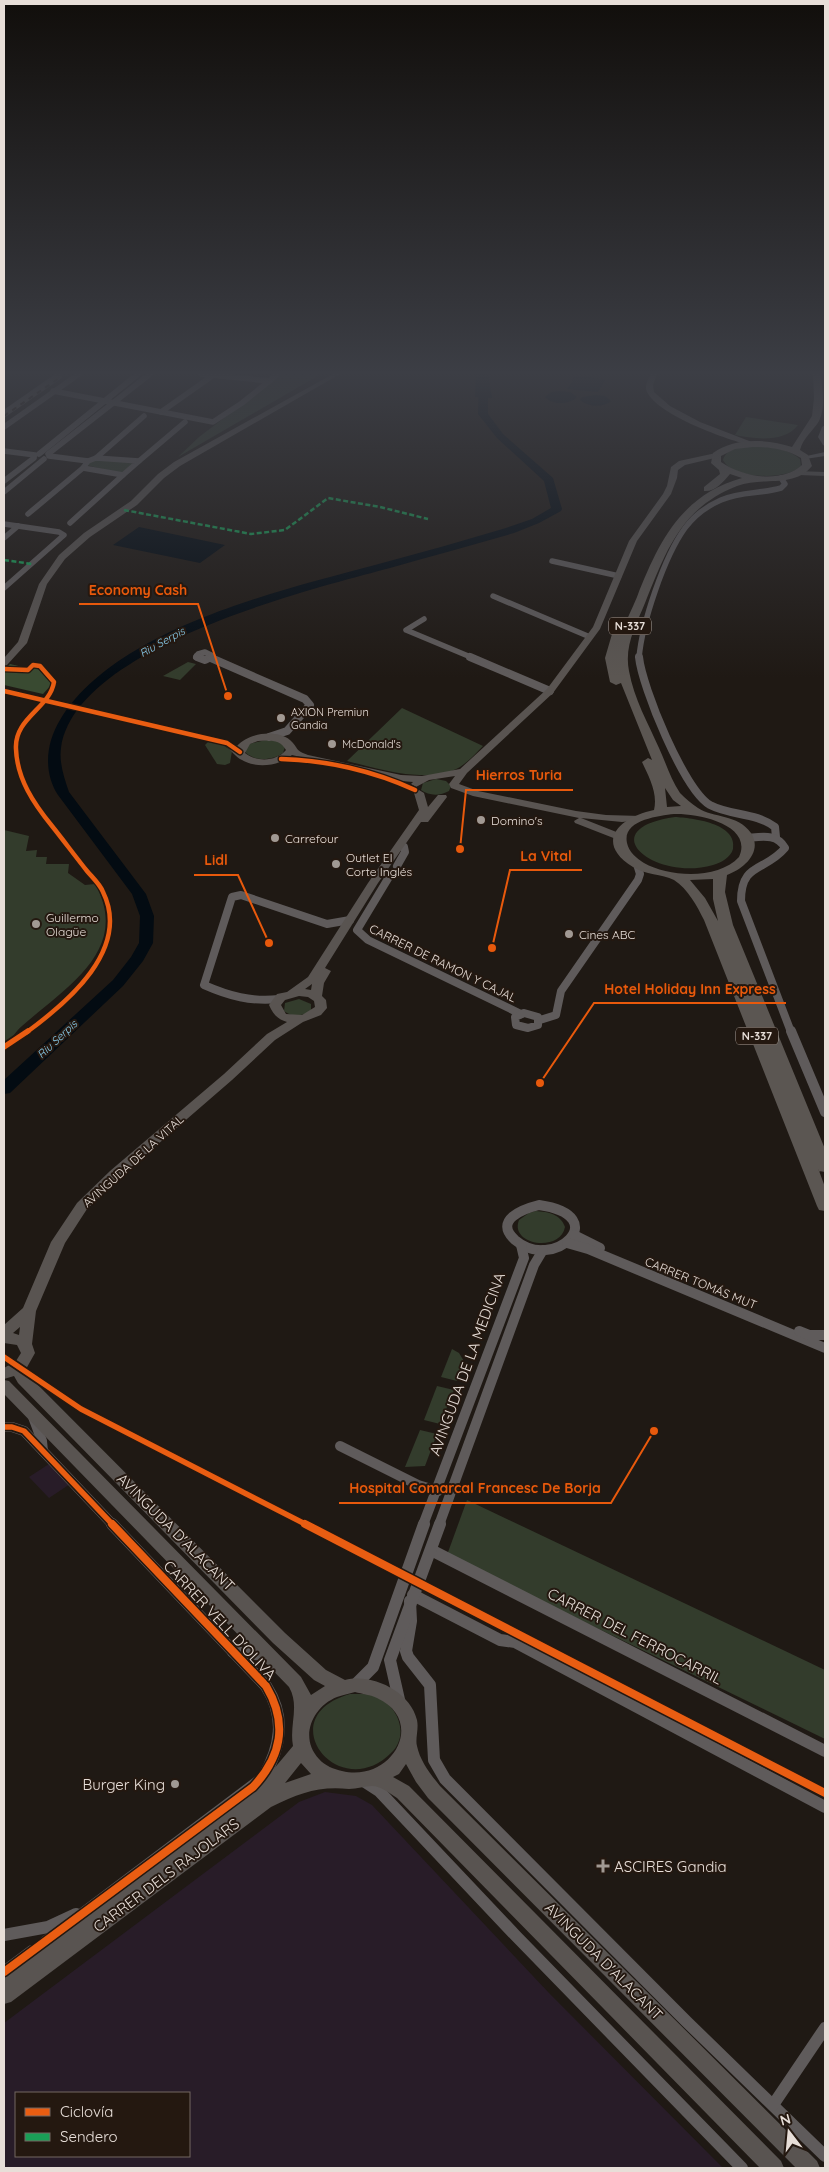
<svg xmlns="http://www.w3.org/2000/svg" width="829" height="2172" font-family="Quicksand,sans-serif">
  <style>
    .commercial { fill: #281c28; fill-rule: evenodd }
    .green { fill: #333c2c }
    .forest { fill: #394a31 }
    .water { fill: #030b12 }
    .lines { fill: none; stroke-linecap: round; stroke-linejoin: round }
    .river { fill: #030b12; fill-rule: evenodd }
    .minor-far3 { stroke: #5f5b5b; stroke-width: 5.5 }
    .minor-far2 { stroke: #5f5b5b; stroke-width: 8 }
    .minor-far1 { stroke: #5f5b5b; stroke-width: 10 }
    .minor { stroke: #5f5b5b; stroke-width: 12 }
    .tertiary { fill: #5f5b5b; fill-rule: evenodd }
    .secondary { fill: #595451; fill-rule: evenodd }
    .trunk { fill: #5b5652; fill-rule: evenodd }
    .rail-casing { stroke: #5d5955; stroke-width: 3 }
    .rail { stroke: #241810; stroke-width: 2; stroke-dasharray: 5; stroke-linecap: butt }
    .quiet { stroke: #1a9f57; stroke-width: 2.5; stroke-dasharray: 5 2.5; stroke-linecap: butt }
    .cycleway-far2-casing { stroke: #241810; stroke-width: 7 }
    .cycleway-far1-casing { stroke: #241810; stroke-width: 9 }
    .cycleway-casing { stroke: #241810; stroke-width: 11 }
    .cycleway-far2 { stroke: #e95d12; stroke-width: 4.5 }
    .cycleway-far1 { stroke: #e95d12; stroke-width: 5.5 }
    .cycleway { stroke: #e95d12; stroke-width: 8 }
    .poi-dot { fill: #a19993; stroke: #241810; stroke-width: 2 }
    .labels { text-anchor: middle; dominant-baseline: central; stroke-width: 4; stroke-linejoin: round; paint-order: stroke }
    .shield { fill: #241810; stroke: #aca39c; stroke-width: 1 }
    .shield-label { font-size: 11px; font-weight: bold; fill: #e7ded8 }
    .far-water-label { font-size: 11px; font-style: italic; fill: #8acfef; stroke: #241810 }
    .far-poi-label { font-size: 11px; fill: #e7ded8; stroke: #241810; text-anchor: start }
    .poi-label { font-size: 12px; fill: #e7ded8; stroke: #241810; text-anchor: start }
    .street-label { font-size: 12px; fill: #e7ded8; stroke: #241810 }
    .near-street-label { font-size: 15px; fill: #e7ded8; stroke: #241810 }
    .near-poi-label { font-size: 15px; fill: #e7ded8; stroke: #241810; text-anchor: end }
    .leader { fill: none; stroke: #e8590c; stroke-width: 2 }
    .callout-dot { fill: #e8590c; stroke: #241810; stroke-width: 2 }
    .callout-label { font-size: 14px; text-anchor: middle; font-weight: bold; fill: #e8590c; stroke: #241810; stroke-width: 4; stroke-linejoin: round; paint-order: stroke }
  </style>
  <rect width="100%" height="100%" fill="#1f1914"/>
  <g class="commercial">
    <path d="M49,1464L70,1484L49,1498L29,1477Z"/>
    <path d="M325,1792L356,1796L372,1805L549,1993L723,2168H4V2023L299,1802ZM16,2093H189V2156H16Z"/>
  </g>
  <g class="green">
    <path d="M282,374H321L178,457L199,437Z"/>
    <path d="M746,417L798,425C785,443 754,439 735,435Z"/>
    <path d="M758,446C773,448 789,449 800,459L801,466C787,481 732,479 723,460C727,446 746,447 758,446Z"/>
    <path d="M94,459L134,461L125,472L119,473L86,465Z"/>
    <path d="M188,662L196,664L180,680L163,676Z"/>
    <path d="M402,708L483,746C476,753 469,761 460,767C431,785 378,769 347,761Z"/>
    <path d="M266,740L278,741L285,747L283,753C273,760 257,762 246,753L245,750L249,744Z"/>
    <path d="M208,742L223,745L232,751L230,763L225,765L217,764L205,745Z"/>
    <path d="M436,779L446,781L451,786L449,791C440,796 429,796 421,790L423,783Z"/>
    <path d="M675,817C692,818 738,823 733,849C731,857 721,863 713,865C655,882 590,829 675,817Z"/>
    <path d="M4,830L29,836L26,851L37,850L36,857H47L46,864H69L68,873L85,885L95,884C132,950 65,988 22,1026C15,1032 11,1040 4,1046Z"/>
    <path d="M299,999L311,1004V1011C302,1016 293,1018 284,1011L285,1003Z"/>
    <path d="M536,1211C549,1212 560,1214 565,1227C560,1253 509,1245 519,1220L529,1213Z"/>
    <path d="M452,1349L459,1353L465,1363L457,1381L441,1377Z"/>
    <path d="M437,1386L454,1390L440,1424L424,1420Z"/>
    <path d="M420,1430L437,1434L425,1466L405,1467Z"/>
    <path d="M467,1500L825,1670V1739L447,1555Z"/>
    <path d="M350,1694C359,1694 368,1693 377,1697C398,1706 410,1735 391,1753C339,1805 269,1717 350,1694Z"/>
  </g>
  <path class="forest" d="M10,664L27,668L32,664L43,666L38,669L52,684L43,694L4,685V670Z"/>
  <g class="water">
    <path d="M476,374H488L492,398L475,397Z"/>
    <path d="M575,376L606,379L598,392L567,389Z"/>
    <path d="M560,391L570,392L577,397C569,405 552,405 545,397L551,392Z"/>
    <path d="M596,395L605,396L611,401C604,408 588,407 580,400L582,397Z"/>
    <path d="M139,527L225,545L200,563L113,545Z"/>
  </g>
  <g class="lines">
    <path class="river" d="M479,374H488V414L503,434L553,478L562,509L561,511L539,523L514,533C473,545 431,556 390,568C308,590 75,647 61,748C59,763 64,777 69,792L146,894L154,916L153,943L143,961L123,986L10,1093L4,1094V1080L113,980L131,957L139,943L140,916L132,894L58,795C43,772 46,743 60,720C115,629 278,591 375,565C419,553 463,541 506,528L532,519L551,508L544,481L497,438L478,414Z"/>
    <g class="minor-far3">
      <path d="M201,374L270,381"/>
      <path d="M53,391L213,422L242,403L278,374"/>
      <path d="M161,412L215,374"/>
      <path d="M4,413L60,374"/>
      <path d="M4,427L79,374"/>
      <path d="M4,451L35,455"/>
      <path d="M39,454L138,374"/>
      <path d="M48,454L150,374"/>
      <path d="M49,456L88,461"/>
      <path d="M96,458L139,461L123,475L83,468L88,461Z"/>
      <path d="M96,458L144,416"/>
      <path d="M139,461L185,422"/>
      <path d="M4,481L34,458"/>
      <path d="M4,492L44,459"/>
      <path d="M28,514L83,468"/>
      <path d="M70,523L123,475"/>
      <path d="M4,524L59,532L64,535L4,588"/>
      <path d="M4,538L18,526"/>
      <path d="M552,561L619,576"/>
      <path d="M493,596L590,637"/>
      <path d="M424,619L406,630L473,658"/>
      <path d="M200,658L196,657L198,654L205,652L213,656L208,658"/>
      <path d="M639,658C642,623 664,557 685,528C694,516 707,506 721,500C741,491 761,494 781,488L785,484L781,478"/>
    </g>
    <g class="minor-far2">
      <path d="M197,657L205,660L211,657"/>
      <path d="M470,657L550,691"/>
      <path d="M639,657C642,687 684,790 710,805C731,816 755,812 775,827L776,837"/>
      <path d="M211,658L305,699L310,705L287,731L269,737"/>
      <path d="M746,838C761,837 777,833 785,848C765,872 741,862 741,901L791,1032"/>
      <path d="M397,866L405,852L404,847"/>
      <path d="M389,877L357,930L368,940L521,1014"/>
      <path d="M279,999C251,1002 229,996 204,985L232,897L241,895L327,924L350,920"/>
      <path d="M524,1013L538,1017V1025L528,1028L516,1025L515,1017Z"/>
      <path d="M540,1020L556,1015L561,991L638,880L640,874L637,864"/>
    </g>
    <g class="minor-far1">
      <path d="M791,1031L825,1112"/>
      <path d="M539,1205C615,1216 553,1273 515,1240C493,1220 523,1209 539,1205Z"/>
      <path d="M574,1235L600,1248"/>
      <path d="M567,1243L588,1249L825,1348"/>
      <path d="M799,1331L809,1335H825"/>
      <path d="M33,1417L42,1441L43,1451"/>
      <path d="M4,1427H12L24,1431L113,1525"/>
      <path d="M340,1446L418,1485L438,1491"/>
      <path d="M423,1525L524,1258L521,1245"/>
      <path d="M439,1525L534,1265L543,1250"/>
    </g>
    <g class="minor">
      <path d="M431,1550L825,1751"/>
      <path d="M413,1595L500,1640L515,1642L825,1807"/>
      <path d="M410,1601L411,1621L406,1651L408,1657L430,1685L434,1760L445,1779L687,2022L825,2156"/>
      <path d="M233,1652L267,1655"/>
      <path d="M355,1685L373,1667L424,1524"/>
      <path d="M400,1704L390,1660L440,1524"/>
      <path d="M362,1780L379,1791L516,1936L742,2168"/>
      <path d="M4,1935L48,1927L76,1914"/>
      <path d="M45,1942L263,1778C281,1747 286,1717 266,1686L112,1524"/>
      <path d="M4,1972L32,1951"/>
      <path d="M773,2105L825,2028"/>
    </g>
    <g class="tertiary">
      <path d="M825,425V446L823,445L818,437L822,427Z"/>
      <path d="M825,452V456L805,459L802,457Z"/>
    </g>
    <g class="secondary">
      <path d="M333,374H340L180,466L164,478L137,505L90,537L65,559L47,584L27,643L7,665L4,666V658L18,642L39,584L59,555L84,533L131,501L158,474L174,462Z"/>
      <path d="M651,374H657L653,385L654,392L670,406L700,422L757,444L753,446C728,440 659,416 647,392C644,386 648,379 651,374Z"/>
      <path d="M716,453H719V457L685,465L678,470L677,478L671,494L637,541L600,629L553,693L467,773L459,784L478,791L576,811L606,815L641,816L642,818L641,820L622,822L581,818L624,835L625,837L624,839H616L575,823L574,821L579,818L473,796L451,788L449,784L455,776L429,780L416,787L411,784L413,782L401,781L292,755C279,766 257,769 242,760C235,757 231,749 224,745L4,694V688L227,740L237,746C248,733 276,729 290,740C299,748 294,750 308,755L401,775L422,776L460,769L547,689L593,627L629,541L663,494L667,486L671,467L679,461ZM258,741C269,740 280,739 286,750C276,762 256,762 245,753L250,744Z"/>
      <path d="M796,471L825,472V476L799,475L795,473Z"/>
      <path d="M419,790L424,793L428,807L438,795H446L447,797L428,822H421L378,883L325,968L331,971L324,983L322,996L326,1000L327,1008L321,1015L303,1022L275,1040L232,1080L120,1177L87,1209L65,1243L36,1311L32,1344L35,1353L26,1369L29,1376L285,1633L326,1670L345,1680C372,1673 410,1691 417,1720C419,1729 415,1739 417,1746C420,1761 431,1775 440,1786L817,2161L820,2168H796L428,1798L416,1782L406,1764L399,1774L393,1777L409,1786L781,2161L784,2168H760L397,1798C389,1793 381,1786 372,1786C365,1786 357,1789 349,1789C318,1786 300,1793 271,1807L11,2002L4,2004V1972L262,1783L293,1746C289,1725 300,1706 289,1687L4,1394V1380L9,1381L301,1677L311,1695L325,1686L314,1680L273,1643L18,1383L14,1376L4,1379V1368L16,1361L21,1353L17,1345L4,1343V1325L23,1308L51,1242L77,1203L110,1171L224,1074L267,1034L287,1022C277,1019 273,1014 269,1005L277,994L287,992L308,977L368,883L419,810L414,793ZM312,984L311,990L305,989ZM299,996L308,997L314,1001L315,1007L302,1015L286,1014L281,1005L285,1000ZM20,1327L19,1335L13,1333ZM355,1692C362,1694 371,1695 377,1698C427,1721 392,1783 342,1771C334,1769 325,1766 319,1759C299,1738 312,1707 337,1697C342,1695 349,1694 355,1692ZM301,1763L311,1774L285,1783Z"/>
    </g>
    <path class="trunk" d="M813,374H821C822,389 826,407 819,421C813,431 803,438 800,450L808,455L812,466C793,489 762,476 737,486C681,508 666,551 645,603C636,625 624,646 629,671C634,699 648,723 659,748C666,763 671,780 680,793C685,798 692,804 698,808C713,818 738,814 751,833C763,852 744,869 727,875L725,892L733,925L825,1149V1172L819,1171L818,1168L825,1187V1211L819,1210L817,1206L704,920C697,906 688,889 674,880C662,874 645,875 633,867C593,842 620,817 654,810C658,793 649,777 642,762L648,758L652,760L621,683L616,685L610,682L605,658L612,634L617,631L621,633C626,621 632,609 637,597C658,543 681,495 742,478L730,474C723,482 715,492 704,491V487L720,474L719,470L711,463L713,453C735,437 767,439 792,447L812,416L814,398ZM753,447C770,447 786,449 801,458L802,465C781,484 742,477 721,462V456L735,449ZM665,788L673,800L681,806L667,807ZM674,814C696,813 754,824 739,857C718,880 669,877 644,863C636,858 629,852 627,843C622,820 658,816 674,814ZM713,879V899L718,921L705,898L690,880Z"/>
    <g class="rail-casing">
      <path id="rail" d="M4,416L65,374"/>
    </g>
    <use href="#rail" class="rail"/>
    <g class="quiet">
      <path d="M124,510L251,534L285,530L328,498L380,507L428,519"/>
      <path d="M4,560L32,564"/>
    </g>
    <g class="cycleway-far2-casing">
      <g id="cycleway-far2">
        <path d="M4,669L28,670L33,665L40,666L54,682C50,708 14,718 16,749C17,779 34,804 52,826C64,841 75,856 87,871C92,877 100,884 103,892C131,949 68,1002 27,1032"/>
        <path d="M4,691L227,743L240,752"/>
        <path d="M281,759C326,760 374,771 415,790"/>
      </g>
    </g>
    <g class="cycleway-far1-casing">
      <g id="cycleway-far1">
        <path d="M4,1047L28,1031"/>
        <path d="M4,1357L81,1409L307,1525"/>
        <path d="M4,1427H12L24,1431L113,1525"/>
      </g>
    </g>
    <g class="cycleway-casing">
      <g id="cycleway">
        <path d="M305,1524L825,1793"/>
        <path d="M4,1972L253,1787C282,1756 288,1723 266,1686L112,1524"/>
      </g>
    </g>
    <use href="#cycleway-far2" class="cycleway-far2"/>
    <use href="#cycleway-far1" class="cycleway-far1"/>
    <use href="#cycleway" class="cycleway"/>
  </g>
  <linearGradient id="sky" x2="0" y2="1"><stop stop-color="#110e0b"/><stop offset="0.55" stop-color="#3c3e45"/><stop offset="1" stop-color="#3c3e45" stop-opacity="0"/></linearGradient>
  <rect width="829" height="678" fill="url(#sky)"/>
  <g class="poi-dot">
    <circle cx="281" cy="718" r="5"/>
    <circle cx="332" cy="744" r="5"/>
    <circle cx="481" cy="820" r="5"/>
    <circle cx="275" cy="838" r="5"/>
    <circle cx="336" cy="864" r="5"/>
    <circle cx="36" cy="924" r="5"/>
    <circle cx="569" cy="934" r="5"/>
    <circle cx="175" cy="1784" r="5"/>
    <path d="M600.5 1858.5h5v5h5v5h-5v5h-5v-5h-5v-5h5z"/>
  </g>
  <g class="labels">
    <g class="shield">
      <rect x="609" y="617.5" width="42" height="17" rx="4"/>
      <rect x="736" y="1027.5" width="42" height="17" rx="4"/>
    </g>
    <g class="shield-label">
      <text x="630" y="626">N-337</text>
      <text x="757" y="1036">N-337</text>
    </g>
    <g class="far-water-label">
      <text transform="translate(162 642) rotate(-29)">Riu Serpis</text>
      <text transform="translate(57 1039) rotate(-43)">Riu Serpis</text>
    </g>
    <g class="far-poi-label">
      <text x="291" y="712">AXION Premiun<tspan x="291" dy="13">Gandia</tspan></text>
      <text x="342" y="744">McDonald's</text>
    </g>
    <g class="poi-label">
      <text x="491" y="820">Domino's</text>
      <text x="285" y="838">Carrefour</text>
      <text x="346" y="857">Outlet El<tspan x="346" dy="14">Corte Inglés</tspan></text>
      <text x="46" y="917">Guillermo<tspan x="46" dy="14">Olagüe</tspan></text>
      <text x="579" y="934">Cines ABC</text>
    </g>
    <g class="street-label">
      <text transform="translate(443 963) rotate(26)">CARRER DE RAMON Y CAJAL</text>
      <text transform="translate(133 1161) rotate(-42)">AVINGUDA DE LA VITAL</text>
      <text transform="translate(701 1283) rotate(22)">CARRER TOMÁS MUT</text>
    </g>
    <g class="near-street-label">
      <text transform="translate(467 1364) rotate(-70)">AVINGUDA DE LA MEDICINA</text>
      <text transform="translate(176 1532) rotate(45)">AVINGUDA D'ALACANT</text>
      <text transform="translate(220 1620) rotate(47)">CARRER VELL D'OLIVA</text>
      <text transform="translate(635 1636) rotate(27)">CARRER DEL FERROCARRIL</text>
      <text transform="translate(166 1875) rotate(-37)">CARRER DELS RAJOLARS</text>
      <text transform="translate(604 1961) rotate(45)">AVINGUDA D'ALACANT</text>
    </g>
    <g class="near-poi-label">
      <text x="165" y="1784">Burger King</text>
      <text x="614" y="1866" text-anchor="start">ASCIRES Gandia</text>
    </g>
  </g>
  <path class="leader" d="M228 696L198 604H79M460 849L466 790H573M492 948L510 870H582M269 943L238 875H194M540 1083L594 1003H786M654 1431L611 1503H339"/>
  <g class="callout-dot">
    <circle cx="228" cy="696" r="5"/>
    <circle cx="460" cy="849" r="5"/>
    <circle cx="492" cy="948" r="5"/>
    <circle cx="269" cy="943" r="5"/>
    <circle cx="540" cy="1083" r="5"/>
    <circle cx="654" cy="1431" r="5"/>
  </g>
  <g class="callout-label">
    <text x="138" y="595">Economy Cash</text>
    <text x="519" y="780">Hierros Turia</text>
    <text x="546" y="861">La Vital</text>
    <text x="216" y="865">Lidl</text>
    <text x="690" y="994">Hotel Holiday Inn Express</text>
    <text x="475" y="1493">Hospital Comarcal Francesc De Borja</text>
  </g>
  <rect width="829" height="2172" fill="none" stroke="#e7ded8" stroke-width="10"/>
  <rect x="15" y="2092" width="175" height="65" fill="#241810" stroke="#726760"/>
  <rect x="25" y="2108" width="25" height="8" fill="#e95d12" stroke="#726760"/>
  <text x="60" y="2117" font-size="15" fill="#e7ded8">Ciclovía</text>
  <rect x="25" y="2133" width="25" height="8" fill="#1a9f57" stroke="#726760"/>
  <text x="60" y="2142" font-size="15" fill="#e7ded8">Sendero</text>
  <g transform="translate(789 2132) rotate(344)" stroke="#241810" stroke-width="4" paint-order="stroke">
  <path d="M0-4L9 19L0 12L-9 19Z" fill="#e7ded8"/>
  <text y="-8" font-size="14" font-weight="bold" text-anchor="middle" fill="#e7ded8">N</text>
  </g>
</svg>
